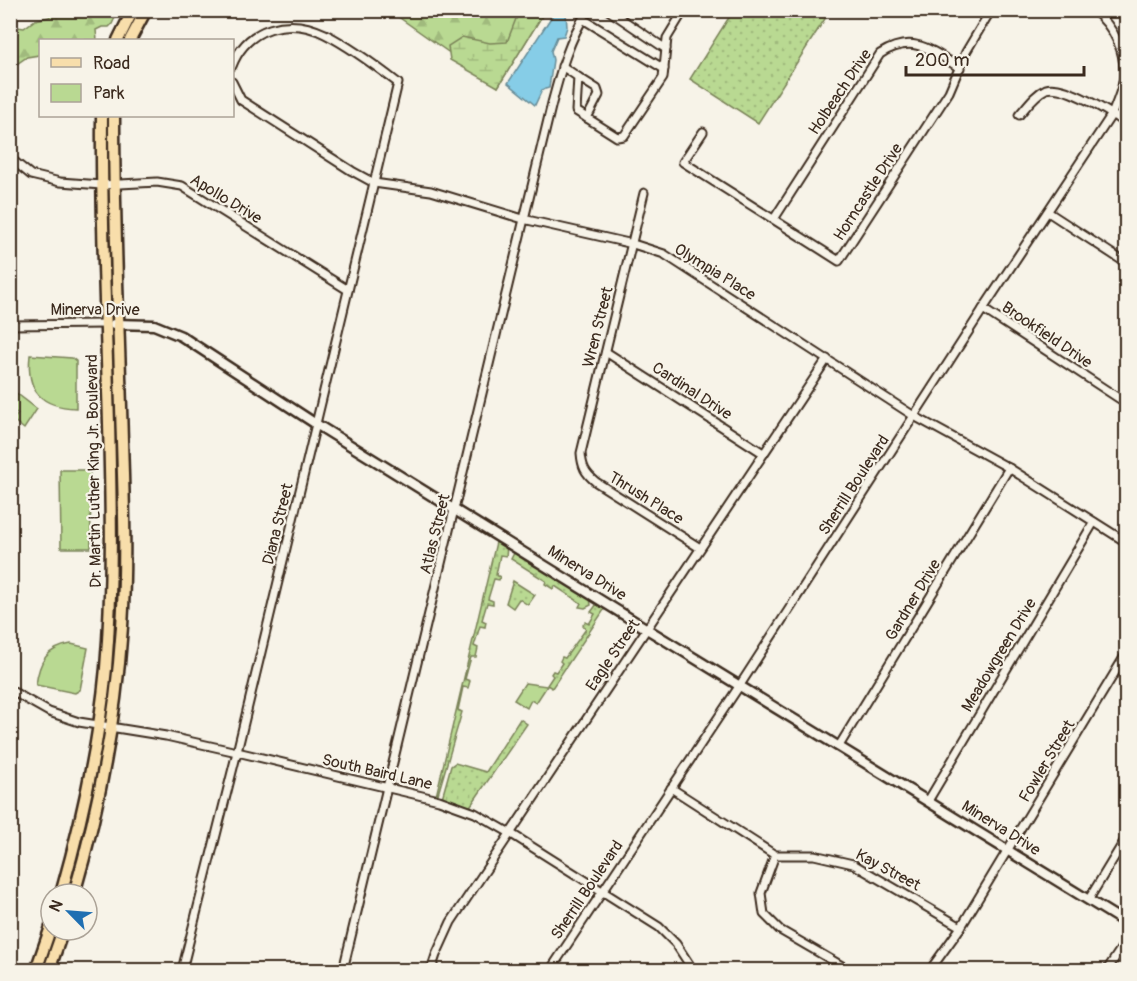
<svg xmlns="http://www.w3.org/2000/svg" width="1137" height="981" font-family="Pangolin,sans-serif">
  <style>
    .grass { fill: url(#grass-dots); stroke: #7a8258; stroke-width: 1.5 }
    .forest { fill: url(#forest-firs); stroke: #7a8258; stroke-width: 1.5 }
    .wetland { fill: url(#wetland-marsh); stroke: #7a8258; stroke-width: 1.5 }
    .park { fill: #b9d992; stroke: #7a8258; stroke-width: 1.5 }
    .water { fill: #86cde7; stroke: #688c97; stroke-width: 1.5 }
    .lines { fill: none; stroke-linecap: round; stroke-linejoin: round }
    .minor-casing { stroke: #3b2a1e; stroke-width: 11 }
    .tertiary-casing { stroke: #3b2a1e; stroke-width: 13 }
    .primary-casing { stroke: #3b2a1e; stroke-width: 15 }
    .minor { stroke: #f7f3e8; stroke-width: 7 }
    .tertiary { stroke: #f7f3e8; stroke-width: 8 }
    .primary { stroke: #f8deab; stroke-width: 10 }
    .labels { text-anchor: middle; dominant-baseline: central; stroke-width: 4.5; stroke-linejoin: round; paint-order: stroke }
    .street-label { font-size: 16px; fill: #3b2a1e; stroke: #f7f3e8 }
  </style>
  <defs>
    <pattern id="grass-dots" width="8" height="8" patternUnits="userSpaceOnUse" patternTransform="scale(1.5)"><rect width="8" height="8" fill="#b9d992"/><path d="M2 2h.1M6 6h.1" fill="none" stroke="#a0ba7d" stroke-width="1.8" stroke-linecap="round"/></pattern>
    <pattern id="forest-firs" width="22" height="20" patternUnits="userSpaceOnUse" patternTransform="scale(1.5)"><rect width="22" height="20" fill="#b9d992"/><path d="M5 1l3.5 6h-7zM16 11l3.5 6h-7z" fill="#a0ba7d"/></pattern>
    <pattern id="wetland-marsh" width="20" height="14" patternUnits="userSpaceOnUse" patternTransform="scale(1.5)"><rect width="20" height="14" fill="#b9d992"/><path d="M1 5h8M5 5V1M11 12h8M15 12V8" fill="none" stroke="#a0ba7d"/></pattern>
  </defs>
  <rect width="100%" height="100%" fill="#f7f3e8"/>
  <filter id="ink" filterUnits="userSpaceOnUse"><feTurbulence type="fractalNoise" baseFrequency=".0167" numOctaves="2"/><feDisplacementMap in="SourceGraphic" scale="12" xChannelSelector="R" yChannelSelector="G"/><feConvolveMatrix kernelMatrix="1 2 1 2 8 2 1 2 1" color-interpolation-filters="sRGB"/></filter>
  <g filter="url(#ink)">
    <g class="grass">
      <path d="M733,11H830L758,123L690,79Z"/>
      <path d="M497,538C505,544 508,546 506,556L500,555L496,575L500,577L499,580L494,579L488,599L493,601V604L487,603L482,620L486,622L485,627L480,626L474,646L478,648L476,657H471L465,679L470,681L468,688L463,687L458,710L462,712L438,794L436,796Z"/>
      <path d="M515,551L590,597L591,605L585,608L579,607L581,603L555,586L553,589L545,584L546,581L511,559Z"/>
      <path d="M513,581L535,595L528,605L519,599L513,608L506,603Z"/>
      <path d="M597,604L606,607L552,688L547,685L553,676L551,674L553,671L556,672L562,663L560,661L562,657L565,658L586,629L583,625L585,622L589,624L595,614L591,612Z"/>
      <path d="M520,719L527,724L469,808L442,798L451,766L455,763L486,772Z"/>
    </g>
    <g class="forest">
      <path d="M54,11H118L112,24L109,27H102L96,30L97,40H40L39,55L27,57L11,68V44L15,38L11,33V26L24,28L35,20L49,17Z"/>
      <path d="M390,11H545L498,87Z"/>
    </g>
    <path class="wetland" d="M519,11H545L498,87L450,60L448,46L462,37L490,43L507,42Z"/>
    <g class="park">
      <path d="M30,355L72,358L76,361V408C41,407 26,391 30,355Z"/>
      <path d="M11,389L37,409L24,429L13,420L18,414L11,409Z"/>
      <path d="M60,470H90L91,548H61Z"/>
      <path d="M71,644L88,648L80,690L75,693L36,685C39,661 47,648 71,644Z"/>
      <path d="M525,683L547,686L536,703L531,700L527,708L514,700Z"/>
    </g>
    <path class="water" d="M556,10L566,13L567,27L564,36L557,37L551,51L553,60L549,88L542,90L535,105L508,83Z"/>
    <g class="lines">
      <g class="minor-casing">
        <g id="minor">
          <path d="M608,10L666,49"/>
          <path d="M583,19L664,69"/>
          <path d="M562,66L578,77L576,111L617,137L624,136L663,78L667,38L684,10"/>
          <path d="M578,77L597,89L599,95L587,118"/>
          <path d="M232,82L241,100L352,171L374,183L431,191L523,219L633,244L664,254L914,416L1009,468L1126,542"/>
          <path d="M1019,115C1027,106 1035,94 1046,89C1064,83 1111,113 1126,124"/>
          <path d="M703,132L683,162L839,261L949,92L966,52L991,10"/>
          <path d="M10,158L31,175L60,182L102,185L157,182L182,186L348,290"/>
          <path d="M644,193L581,453C582,467 585,473 596,482L700,548"/>
          <path d="M1048,212L1126,263"/>
          <path d="M774,219L880,54C913,33 931,50 960,68"/>
          <path d="M983,309L1126,403"/>
          <path d="M10,325L106,324"/>
          <path d="M606,352L763,453"/>
          <path d="M10,690L49,712L79,722L166,736L237,752L439,800L475,813L510,833L659,927L676,944L693,970"/>
          <path d="M839,746L1009,468"/>
          <path d="M671,788L775,855H814L853,864L961,927"/>
          <path d="M928,801L1094,522"/>
          <path d="M775,855L761,893L764,914L780,930L849,970"/>
          <path d="M1089,899L1126,838"/>
          <path d="M553,966L740,685L983,309L1112,114C1116,104 1121,93 1123,82C1128,55 1114,26 1093,10"/>
          <path d="M182,970L237,752L398,83C376,66 351,47 325,34C289,16 247,27 232,66"/>
          <path d="M343,970L552,103C561,69 569,40 588,10"/>
          <path d="M431,970L436,955L451,922L827,359"/>
          <path d="M930,970L961,927L1126,654"/>
          <path d="M1107,970L1126,941"/>
        </g>
      </g>
      <g class="tertiary-casing">
        <path id="tertiary" d="M114,324L154,325L181,336L316,424L647,629L1126,923"/>
      </g>
      <g class="primary-casing">
        <g id="primary">
          <path d="M118,40L133,10"/>
          <path d="M130,40L146,10"/>
          <path d="M61,894C82,820 99,745 106,668C113,586 111,505 109,423C106,321 101,218 102,116"/>
          <path d="M74,894C99,808 116,717 122,627C126,565 124,503 122,441C119,333 114,224 114,116"/>
          <path d="M36,970L51,927"/>
          <path d="M49,970L63,930"/>
        </g>
      </g>
      <use href="#minor" class="minor"/>
      <use href="#tertiary" class="tertiary"/>
      <use href="#primary" class="primary"/>
    </g>
  </g>
  <g class="labels">
    <g class="street-label">
      <text transform="translate(840 92) rotate(-56)">Holbeach Drive</text>
      <text transform="translate(868 192) rotate(-57)">Horncastle Drive</text>
      <text transform="translate(226 199) rotate(31)">Apollo Drive</text>
      <text transform="translate(715 272) rotate(32)">Olympia Place</text>
      <text x="95" y="310">Minerva Drive</text>
      <text transform="translate(598 327) rotate(-76)">Wren Street</text>
      <text transform="translate(1047 335) rotate(34)">Brookfield Drive</text>
      <text transform="translate(692 391) rotate(33)">Cardinal Drive</text>
      <text transform="translate(94 471) rotate(-91)">Dr. Martin Luther King Jr. Boulevard</text>
      <text transform="translate(854 485) rotate(-57)">Sherrill Boulevard</text>
      <text transform="translate(646 498) rotate(32)">Thrush Place</text>
      <text transform="translate(278 524) rotate(-76)">Diana Street</text>
      <text transform="translate(435 534) rotate(-76)">Atlas Street</text>
      <text transform="translate(587 573) rotate(32)">Minerva Drive</text>
      <text transform="translate(913 600) rotate(-59)">Gardner Drive</text>
      <text transform="translate(613 655) rotate(-56)">Eagle Street</text>
      <text transform="translate(999 655) rotate(-59)">Meadowgreen Drive</text>
      <text transform="translate(1047 761) rotate(-59)">Fowler Street</text>
      <text transform="translate(377 772) rotate(13)">South Baird Lane</text>
      <text transform="translate(1001 828) rotate(32)">Minerva Drive</text>
      <text transform="translate(888 870) rotate(28)">Kay Street</text>
      <text transform="translate(587 890) rotate(-56)">Sherrill Boulevard</text>
    </g>
  </g>
  <rect width="1137" height="981" fill="none" stroke="#f7f3e8" stroke-width="36"/>
  <rect x="18" y="18" width="1101" height="945" fill="none" stroke="#3b2a1e" stroke-width="2" filter="url(#ink)"/>
  <rect x="39" y="39" width="195" height="78" fill="#f7f3e8" stroke="#aca397" stroke-width="1.5"/>
  <rect x="51" y="58" width="30" height="9" fill="#f8deab" stroke="#aca397" stroke-width="1.5"/>
  <text x="93" y="69" font-size="18" fill="#3b2a1e">Road</text>
  <rect x="51" y="84" width="30" height="18" fill="#b9d992" stroke="#aca397" stroke-width="1.5"/>
  <text x="93" y="99" font-size="18" fill="#3b2a1e">Park</text>
  <g transform="translate(69 912) rotate(295)"><circle r="28" fill="#f7f3e8" stroke="#aca397" stroke-width="1.5"/>
  <path d="M0-4.5L10 22L0 15L-10 22Z" fill="#1f6fb2"/>
  <text y="-9" font-size="16" font-weight="bold" text-anchor="middle" fill="#3b2a1e">N</text>
  </g>
  <path d="M906 66v9h178v-9" fill="none" stroke="#3b2a1e" stroke-width="3"/>
  <text x="915" y="66" font-size="18" fill="#3b2a1e" stroke="#f7f3e8" stroke-width="4.5" paint-order="stroke">200 m</text>
</svg>
